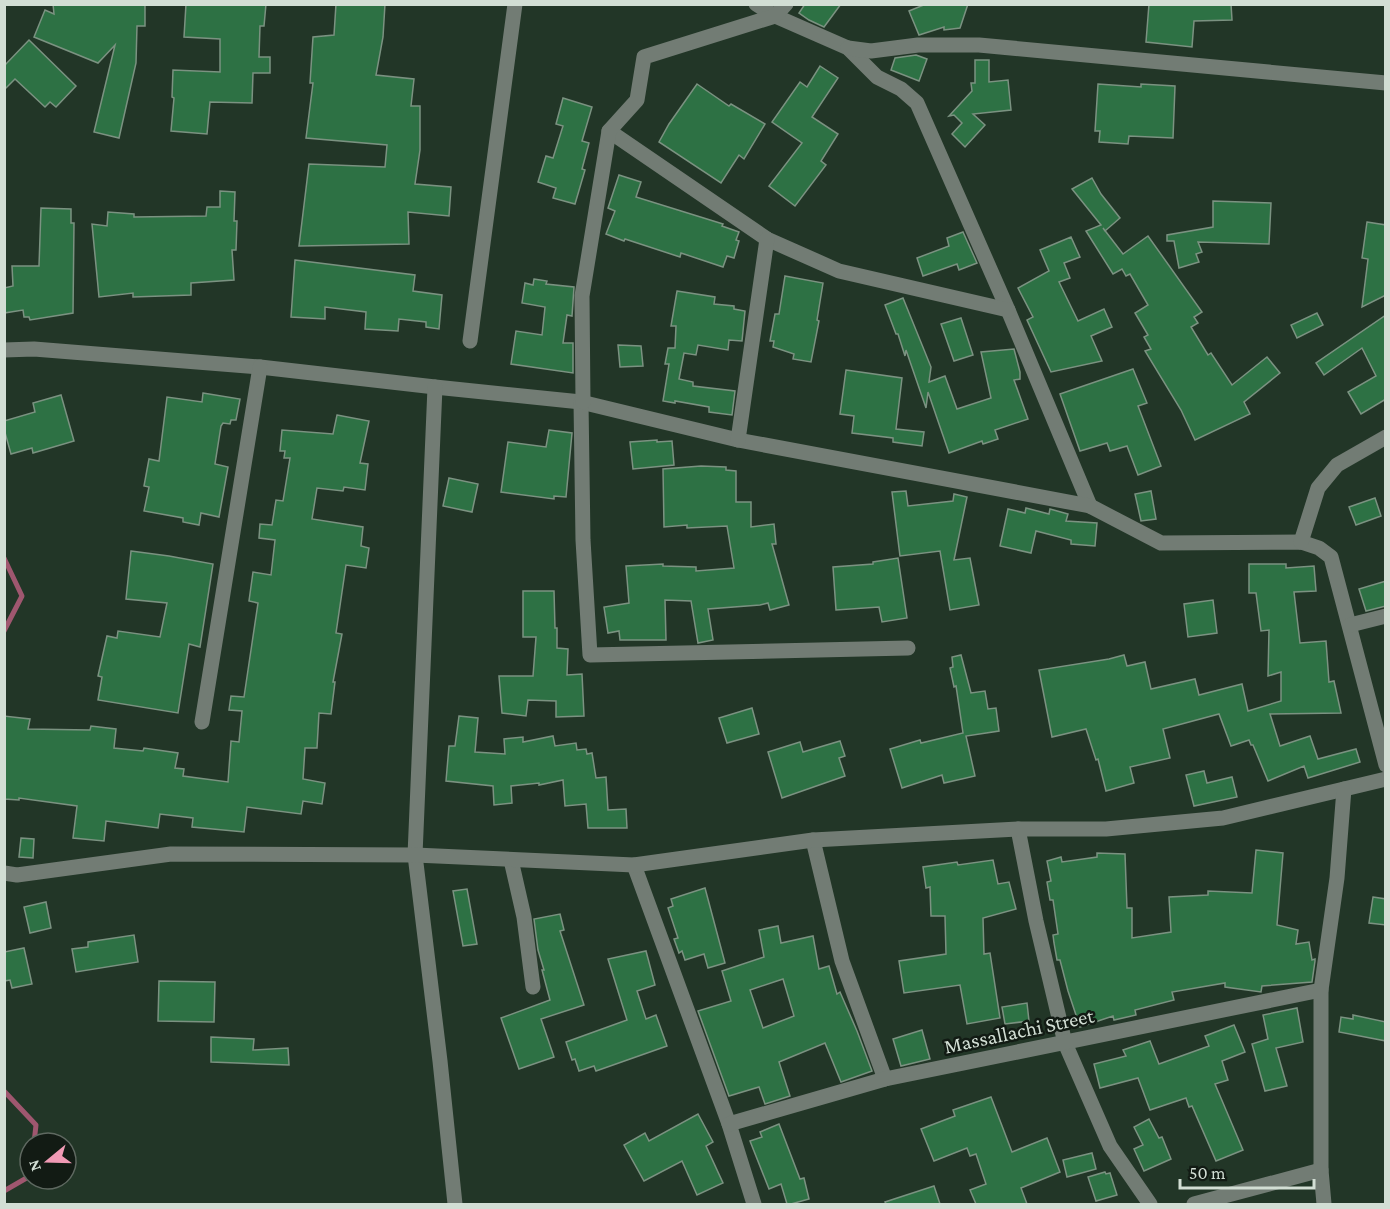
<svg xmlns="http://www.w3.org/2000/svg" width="1390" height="1209" font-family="'Crimson Pro',serif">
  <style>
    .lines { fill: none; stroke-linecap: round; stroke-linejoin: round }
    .stream { stroke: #9f576f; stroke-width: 5 }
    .building { fill: #2d7144; stroke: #7b9281; stroke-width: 1.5; fill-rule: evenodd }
    .minor { stroke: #727c74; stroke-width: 15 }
    .labels { text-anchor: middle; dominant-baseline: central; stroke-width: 5; stroke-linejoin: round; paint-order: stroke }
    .street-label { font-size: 21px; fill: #d2ded4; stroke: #121b14 }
  </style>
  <rect width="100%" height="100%" fill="#223627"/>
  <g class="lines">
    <g class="stream">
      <path d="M4,558L22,596L4,631"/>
      <path d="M4,1091L36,1125L34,1143"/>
      <path d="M4,1191L30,1176"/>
    </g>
  </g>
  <g class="building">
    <path d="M53,4H145V26H137L136,63L119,138L94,132L115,45L98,63L34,37L45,10L54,14Z"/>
    <path d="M186,4H266L264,26H260L259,57H270V73H253L252,103L210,102L207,134L171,131L174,98L172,97L173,70L220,72V39L184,37Z"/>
    <path d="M336,4H385L383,37L376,75L414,79L411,106H420V150L415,184L451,187L449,216L408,212L409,244L299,246L309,164L385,167L387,145L306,138L313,83H310L313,37L334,35Z"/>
    <path d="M805,4H841L824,27L809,20L799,13Z"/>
    <path d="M926,4H968L960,28L944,30V27L919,35L909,11Z"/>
    <path d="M1149,4H1231L1232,20L1194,21L1192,47L1146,42Z"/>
    <path d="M29,40L76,86L56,107L50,102L45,107L15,79L4,90V66Z"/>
    <path d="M916,55L927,59L919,81L891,70L895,58Z"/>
    <path d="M975,60H989V82L1008,80L1011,110L973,114L985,125L965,147L952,134L962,123L954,115L949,116L972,91L971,83H975Z"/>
    <path d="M820,66L838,78L812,117L838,134L821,161L826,165L795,206L769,186L802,143L772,122L800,82L807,87Z"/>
    <path d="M697,84L729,106L731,104L765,124L744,159L739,155L721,183L659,142L669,124Z"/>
    <path d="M1098,84L1141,87V84L1175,86L1173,138L1129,136L1128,144L1099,142L1100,131H1095Z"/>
    <path d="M563,98L592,107L582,141L589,143L582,169L585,170L575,204L553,198L556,188L538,182L546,156L553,158L563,126L556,124Z"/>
    <path d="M619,175L641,182L636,197L723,224L722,226L739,232L736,240L739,241L734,258L727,256L723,267L681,253L680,257L625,239L624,241L606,234L615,211L608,208Z"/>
    <path d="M1092,178L1101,194L1120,218L1105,231L1103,228L1123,254L1148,236L1202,312L1194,317L1198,323L1191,327L1208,355L1211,353L1232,385L1267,357L1280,373L1244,402L1250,414L1195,440L1181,410L1145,351L1151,349L1144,337L1148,335L1135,313L1148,305L1130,274L1126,276L1122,269L1113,274L1086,231L1101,225L1072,189Z"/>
    <path d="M220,191L235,192L234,221H237L236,250H232L234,280L191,283V295L133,297V293L99,297L92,224L107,226L108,212L134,214V217L206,216L207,207H220Z"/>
    <path d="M1213,201L1271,203L1269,244L1198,242L1202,252L1196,254L1199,262L1179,268L1174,241H1167V235L1213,227Z"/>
    <path d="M41,208L71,209V223H74L73,313L30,320L29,317H24L23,310L4,313V288L13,286L12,266H39Z"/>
    <path d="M1367,222L1386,225V295L1362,307L1368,259L1362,258Z"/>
    <path d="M963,232L977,263L959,270L957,264L923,276L917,258L949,246L947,238Z"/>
    <path d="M1071,237L1080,257L1064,263L1070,278L1059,282L1078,321L1104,309L1112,327L1091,336L1102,361L1051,372L1027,320L1033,317L1018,288L1049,271L1040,250Z"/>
    <path d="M295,260L415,275L413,291L442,295L439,329L426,327V322L399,319L398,331L365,329L366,312L325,307V319L291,317Z"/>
    <path d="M785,276L823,283L817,320L819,321L811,362L793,359L794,354L773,347L774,341H770L775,314H779Z"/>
    <path d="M534,279L547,281L546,284L574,287L572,316L567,315L563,343H573V373L511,364L516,331L542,335L545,307L522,303L525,283L533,285Z"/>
    <path d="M677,291L715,297L714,304L734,306V309L745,311L742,341L729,340L728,350L698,345L696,355L684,353L679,379L693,382V386L735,391L732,415L709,412V407L675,401V403L663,401L669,364H665L668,348H675L676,326H671Z"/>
    <path d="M903,298L931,367L929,382L945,376L957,409L991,398L981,352L1014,349L1020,372V379L1014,380L1028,419L995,430L998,439L983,444L982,441L949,453L928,392L926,408L906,350L905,356L898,334H896L885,305Z"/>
    <path d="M1317,313L1323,325L1297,338L1291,325Z"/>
    <path d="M1386,315V399L1361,414L1348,392L1376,376L1362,348L1324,375L1316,363Z"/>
    <path d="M961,318L973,355L954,361L941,324Z"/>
    <path d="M618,345L641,346L643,366L620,367Z"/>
    <path d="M1133,369L1147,403L1138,406L1161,466L1138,475L1127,446L1110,451L1107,443L1080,451L1060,394Z"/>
    <path d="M846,370L902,378L896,429L924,432L922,446L893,442V438L852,433L854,416L840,414Z"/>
    <path d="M203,393L240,399L236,420H231L230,424L223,423L221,426L215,464L228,467L219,517L201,513L199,525L183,522V518L144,511L149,487L144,486L149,459L159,461L167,397L202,402Z"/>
    <path d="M61,395L74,441L33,453L32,448L11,454L4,429V421L35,412L33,403Z"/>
    <path d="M337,415L369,421L360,463L368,464L365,490L344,487L343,491L317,488L312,519L363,527L361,546L369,548L366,568L346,565L336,633L342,634L333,682H335L331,714L319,713L317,748H305L303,779L325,783L322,804L303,801L301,814L247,807L244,832L192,827L193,818L160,814L158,828L106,821L104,841L73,838L77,806L19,798V800L4,799V716L30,719L28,729L90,730L91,726L116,729L114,748L143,751L144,748L178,753L175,768L184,769L183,776L228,782L231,741L239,742L242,711L229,710L231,696L244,697L258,603L249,601L253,572L271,575L275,540L259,538L260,524L272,525L276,500L283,501L290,458H284L285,451H280L282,430L333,434Z"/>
    <path d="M549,430L572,433L566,497L554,496V499L501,492L508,442L546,447Z"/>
    <path d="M657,440V442L672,441L674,465L633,469L630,442Z"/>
    <path d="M701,466L726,467V470L736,471V502H751V527L774,524L776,544H772L789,605L770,610L768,603L760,605L708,609L713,640L698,643L691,601L665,600L666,640H620L619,631L608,633L604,607L629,603L626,566L663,564V566L696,567V571L734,568L727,526L687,528V525L664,527L663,469Z"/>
    <path d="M449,478L478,484L472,512L443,506Z"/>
    <path d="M906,491L908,506L953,501L954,494L967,497L954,560L970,558L979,605L950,610L940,551L900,556L892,492Z"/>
    <path d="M1151,491L1156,519L1141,521L1135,494Z"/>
    <path d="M1375,498L1381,516L1356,525L1349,507Z"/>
    <path d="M1026,508L1049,514L1050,509L1068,514L1066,521L1097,523L1095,546L1071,544V540L1036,531L1031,553L1000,546L1008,509L1025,513Z"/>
    <path d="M131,551L169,556L213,564L200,647L189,644L178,713L98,700L102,677L98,676L107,636L117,638L118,631L160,637L167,603L126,599Z"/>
    <path d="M898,558L907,618L882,622L879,607L836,610L833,567L873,564V562Z"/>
    <path d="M1249,564H1286V568L1314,566L1316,591L1294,592L1300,643L1326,641L1329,682L1334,681L1341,713L1270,714L1280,746L1310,736L1318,759L1356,749L1360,762L1308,778L1304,766L1268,781L1253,745H1251L1249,740L1231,746L1219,714L1163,729L1170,758L1130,767L1134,783L1106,791L1098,759L1096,760L1086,729L1052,737L1039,670L1109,659L1124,655L1127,666L1145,662L1151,689L1195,679L1199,695L1242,684L1248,711L1281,701V672L1268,676L1269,630L1261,631L1256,593H1249Z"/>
    <path d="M1386,581V606L1366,611L1359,589Z"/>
    <path d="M523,591H554L555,628H557V648L568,649L567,675L582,674L584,716L556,717V701L528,700L526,716L502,713L499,676H533L536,637H523Z"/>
    <path d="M1213,600L1217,633L1188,637L1184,604Z"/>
    <path d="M961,655L971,693L985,691L988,709L996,708L999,731L966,736L975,776L944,783L942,775L902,788L890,749L920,740L921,743L963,733L956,686L954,687L950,668L953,667L952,657Z"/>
    <path d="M752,708L759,734L727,743L719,718Z"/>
    <path d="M459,716L478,718L475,752L505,754L504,739L523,737V742L553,736L555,746L576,743L577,750L586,749L587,754L592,753L596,778L606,777L608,810L626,809L627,828H588L586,804L565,806L563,780L539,785V783L511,786L512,803L494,805L493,786L446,781L449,746H455Z"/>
    <path d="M840,741L845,756L839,758L845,776L782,798L768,752L800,742L803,752Z"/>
    <path d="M1204,771L1207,783L1232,777L1237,797L1194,806L1186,775Z"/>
    <path d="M21,838L34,839L33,858L19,857Z"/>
    <path d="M1256,850L1283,853L1277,925L1298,930L1296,944L1309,942L1312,960L1315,959V961L1312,982L1262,986L1261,992L1225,987V983L1172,992L1174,1000L1135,1010L1136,1015L1114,1020L1113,1016L1080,1027L1068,991L1060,960H1057L1054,943L1053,935L1058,934L1053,900H1050L1047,882L1051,881L1047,861L1061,857L1062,862L1097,857V853L1125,854L1127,908H1132V938L1171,932L1169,897L1208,895V891L1252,893Z"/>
    <path d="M993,860L998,884L1009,882L1016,909L983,918L984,954L990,953L1000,1018L967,1024L960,985L904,993L899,961L946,954L945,916H931L930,887L926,888L923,867L957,862L958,865Z"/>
    <path d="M705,888L725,963L708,968L704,954L685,960L682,951L679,953L674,939L678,938L668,908L673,906L671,899Z"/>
    <path d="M467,889L477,944L463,946L453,891Z"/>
    <path d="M1373,897L1386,899V925L1369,923Z"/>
    <path d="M46,902L51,928L30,933L24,907Z"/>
    <path d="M560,914L564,930L560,931L584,1005L541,1019L554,1057L519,1069L501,1018L550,1000L542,970H544L538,950L534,919Z"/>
    <path d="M778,926L781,943L813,936L819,969L829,966L837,994L840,992L857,1031L872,1071L841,1082L825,1043L779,1062L790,1096L765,1104L759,1087L729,1096L698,1011L731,1001L722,971L764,957L759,930ZM783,979L794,1016L763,1028L750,990Z"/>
    <path d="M134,935L138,962L76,972L72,949L88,947V942Z"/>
    <path d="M24,948L32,984L12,988L10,980L4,981V952Z"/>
    <path d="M646,951L655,985L637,991L646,1019L656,1015L667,1046L596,1071L594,1066L579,1071L575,1059L572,1060L566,1042L627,1020L608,959Z"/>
    <path d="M159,981L215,982L214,1022L158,1021Z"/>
    <path d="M1027,1003L1029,1021L1005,1024L1002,1007Z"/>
    <path d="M1297,1008L1303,1042L1276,1048L1287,1086L1265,1091L1252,1044L1268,1039L1263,1015Z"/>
    <path d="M1353,1015L1386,1022V1041L1339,1032L1341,1017L1353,1019Z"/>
    <path d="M1234,1025L1245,1052L1222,1061L1228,1080L1215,1084L1243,1150L1216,1161L1192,1106L1189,1107L1186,1098L1150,1110L1138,1078L1100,1088L1094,1064L1126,1056L1123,1050L1150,1041L1159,1064L1209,1046L1205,1036Z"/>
    <path d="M922,1030L930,1059L901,1066L893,1039Z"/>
    <path d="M211,1037L254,1039L253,1050L288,1048L289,1065L211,1062Z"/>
    <path d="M991,1097L1012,1152L1047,1138L1060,1172L1021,1188L1027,1204H976L970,1190L986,1184L976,1154L970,1156L967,1148L934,1161L921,1129L955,1116L953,1110Z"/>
    <path d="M698,1114L713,1142L706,1146L723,1183L697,1195L682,1161L644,1181L624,1145L645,1133L649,1141Z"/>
    <path d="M1149,1119L1159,1138L1162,1137L1171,1159L1144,1171L1134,1149L1143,1145L1134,1127Z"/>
    <path d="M779,1124L800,1179L804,1178L809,1199L791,1204H787L781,1184L769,1189L750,1141L762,1137L760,1132Z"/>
    <path d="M1092,1153L1096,1169L1067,1177L1063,1160Z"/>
    <path d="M1105,1172L1106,1174L1110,1173L1117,1195L1096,1201L1088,1177Z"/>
    <path d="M934,1186L940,1204H886L885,1202Z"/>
  </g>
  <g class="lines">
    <g class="minor">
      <path d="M756,4L775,16L848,48L877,77L901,89L917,103L1008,310L1090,506"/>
      <path d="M848,48L871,51L918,45H979L1386,83"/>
      <path d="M609,131L767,239L839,271L1008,310"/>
      <path d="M470,341L515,4"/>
      <path d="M4,350L34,349L260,367L435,387L581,402L738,440L1090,506L1161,543L1301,542L1319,548L1331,557L1386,765"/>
      <path d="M435,387L415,855L440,1061L455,1204"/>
      <path d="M581,402L583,540L590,655L908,648"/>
      <path d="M583,402L582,296L609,131L637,100L644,57L775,16L786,4"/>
      <path d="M738,440L767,239"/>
      <path d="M1301,542L1318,488L1337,465L1386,437"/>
      <path d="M1350,625L1386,616"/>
      <path d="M202,722L260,367"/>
      <path d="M1018,829L1036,921L1065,1043L1110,1146L1150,1204"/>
      <path d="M813,840L842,961L885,1079"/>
      <path d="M511,860L524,917L533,987"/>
      <path d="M634,865L729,1124L754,1204"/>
      <path d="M4,873L17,875L171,854L415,855L634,865L813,840L1018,829H1106L1223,818L1386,779"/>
      <path d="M729,1124L885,1079L1321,990"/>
      <path d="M1194,1204L1321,1170"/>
      <path d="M1324,1204L1321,1170V990L1337,878L1344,789"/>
    </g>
  </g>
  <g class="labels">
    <g class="street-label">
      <text transform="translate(1019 1031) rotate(-12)">Massallachi Street</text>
    </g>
  </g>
  <rect width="1390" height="1209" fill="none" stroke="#d2ded4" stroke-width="12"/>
  <g transform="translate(48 1161) rotate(251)"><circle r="28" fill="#121b14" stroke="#5f6961" stroke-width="1.5"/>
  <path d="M0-4.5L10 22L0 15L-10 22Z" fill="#f09ab5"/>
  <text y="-9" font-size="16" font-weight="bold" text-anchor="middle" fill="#d2ded4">N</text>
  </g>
  <path d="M1180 1179v9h134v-9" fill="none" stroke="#d2ded4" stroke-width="3"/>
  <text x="1189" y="1179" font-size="18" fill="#d2ded4" stroke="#121b14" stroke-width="4.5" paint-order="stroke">50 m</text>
</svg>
